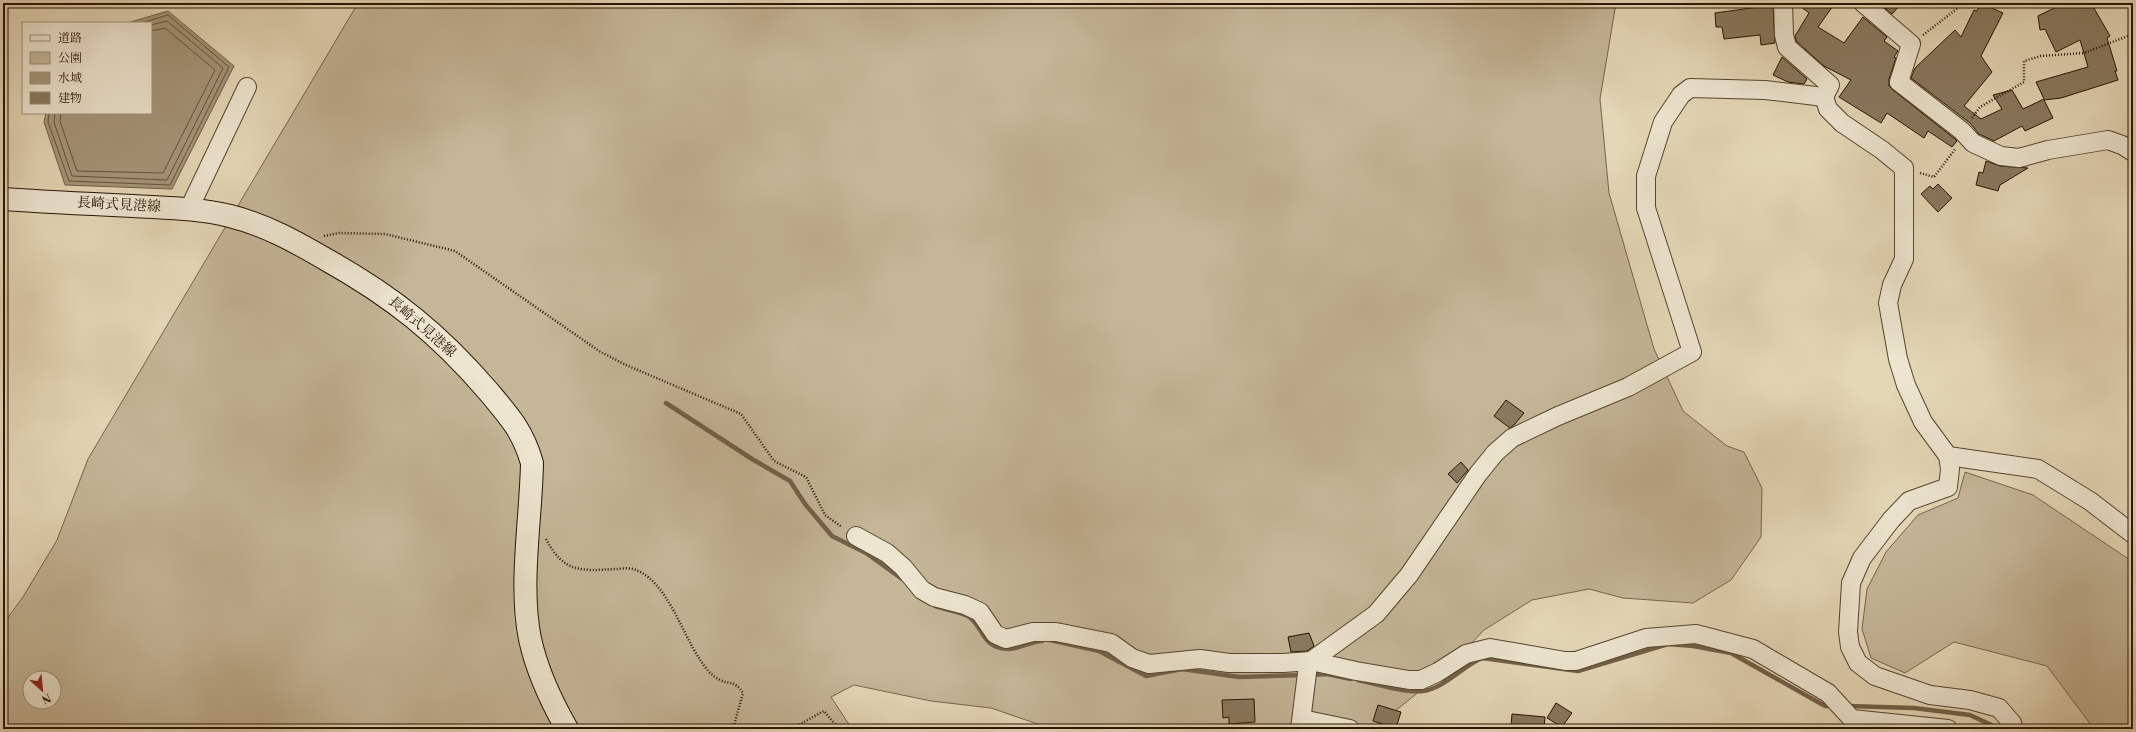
<svg xmlns="http://www.w3.org/2000/svg" width="2136" height="732" font-family="'Libre Bodoni','Noto Serif JP',serif">
  <style>
    .green { fill: #c4b697; stroke: #76654c; fill-rule: evenodd }
    .water { fill: #a49578; stroke: #726148 }
    .lines { fill: none; stroke-linecap: round; stroke-linejoin: round }
    .shore { stroke: #66543c; stroke-width: 1 }
    .stream { stroke: #726148; stroke-width: 4.5 }
    .building { fill: #89795f; stroke: #271400 }
    .minor-casing { stroke: #56452e; stroke-width: 20 }
    .secondary-casing { stroke: #271400; stroke-width: 24 }
    .path { stroke: #271400; stroke-width: 2.5; stroke-dasharray: 1 2; stroke-linecap: butt }
    .minor { stroke: #ede5d0; stroke-width: 18 }
    .secondary { stroke: #ede5d0; stroke-width: 22 }
    .labels { text-anchor: middle; dominant-baseline: central; stroke-width: 3; stroke-linejoin: round; paint-order: stroke }
    .street-label { font-size: 14px; fill: #271400; stroke: #ede5d0 }
  </style>
  <rect width="100%" height="100%" fill="#e4d7b6"/>
  <filter id="stains"><feTurbulence type="fractalNoise" baseFrequency=".005" numOctaves="4"/><feColorMatrix values="0 0 0 0 .2 0 0 0 0 .09 0 0 0 0 .02 0 0 0 .5 -.17"/></filter>
  <radialGradient id="worn" r=".72"><stop offset=".6" stop-color="#630" stop-opacity="0"/><stop offset="1" stop-color="#630" stop-opacity=".3"/></radialGradient>
  <g class="green">
    <path d="M358,3H1616L1600,99L1609,193L1654,349L1683,411L1727,446L1744,452L1762,488L1761,537L1731,580L1693,603L1623,598L1589,589L1532,600L1484,630L1447,669L1373,729H1052L991,708L931,701L854,685L831,697L852,729H3V624L23,597L57,540L88,459ZM30,678H54V702H30Z"/>
    <path d="M1965,472L2033,495L2133,562V729H2094L2047,666L1954,642L1905,673L1871,658L1862,629L1867,589L1886,552L1918,515L1958,498Z"/>
  </g>
  <path class="water" d="M168,11L234,66L172,189L65,185L44,122L46,113H151V23H127Z"/>
  <g class="lines">
    <g class="shore">
      <path d="M49,113L48,122L69,181L170,185L229,67L168,15L141,23"/>
      <path d="M55,113L54,122L72,176L167,180L223,68L167,21L151,25"/>
      <path d="M61,113L60,121L77,171L163,173L215,70L165,28L151,31"/>
    </g>
    <g class="stream">
      <path d="M666,403L752,459L790,481L805,504L832,536L866,553L902,579"/>
      <path d="M935,606C946,610 958,611 968,616C984,626 981,649 1009,649C1020,649 1031,641 1042,641"/>
      <path d="M1050,640L1099,651L1146,676L1182,669L1239,677L1303,675"/>
      <path d="M1311,675L1327,674L1351,679"/>
      <path d="M1358,680C1376,684 1405,693 1423,691C1443,689 1463,666 1482,658L1578,671L1668,644L1693,646L1731,653L1825,706H1833"/>
      <path d="M1847,706L1914,708L1970,715L2000,729"/>
    </g>
  </g>
  <g class="building">
    <path d="M1796,3H1835L1818,27L1844,43L1863,17L1887,37L1884,41L1898,51L1894,57L1896,58L1889,79V86L1893,90L1955,139L1957,141L1952,147L1928,131L1924,138L1887,113L1881,123L1839,97L1851,80L1824,66L1796,41L1795,36L1809,13Z"/>
    <path d="M1879,3H1902L1892,14Z"/>
    <path d="M1981,3L2003,13L1981,56L1992,72L1964,106L1981,119L2002,109L1993,95L2012,90L2023,109L2044,99L2036,82L2088,67L2080,40L2056,52L2045,29L2040,30L2038,16L2064,3H2091L2110,36L2107,38L2117,71H2115L2118,80L2061,98L2044,100L2053,118L2025,131L2022,126L1994,141L1979,134L1970,123L1911,78L1915,68L1955,30L1961,37L1974,10L1977,11Z"/>
    <path d="M1773,5L1775,43L1761,45L1760,35L1724,39L1722,27H1716L1715,13Z"/>
    <path d="M1782,57L1807,79L1804,84L1788,82L1773,75Z"/>
    <path d="M1986,161L2000,166L2028,168L2000,185L1998,191L1976,185L1979,172L1983,173Z"/>
    <path d="M1938,184L1952,198L1938,212L1921,194L1930,186L1933,189Z"/>
    <path d="M1506,400L1524,413L1514,425L1510,428L1494,416Z"/>
    <path d="M1461,462L1468,470L1457,483L1448,474Z"/>
    <path d="M1309,633L1314,646L1307,651L1291,652L1288,637Z"/>
    <path d="M1254,699L1255,722L1229,724V717L1223,718L1222,700Z"/>
    <path d="M1556,703L1572,713L1562,727L1547,718Z"/>
    <path d="M1378,705L1401,712L1396,728L1373,721Z"/>
    <path d="M1512,714L1545,717L1544,729L1511,726Z"/>
  </g>
  <g class="lines">
    <g class="minor-casing">
      <g id="minor">
        <path d="M1783,3L1784,35L1787,47L1830,85L1824,97L1828,109L1842,123L1882,150L1904,168V259L1892,285L1888,303L1898,359L1906,385L1923,422L1948,456L1950,469L1948,487L1909,501L1891,520L1862,558L1851,583L1848,632L1850,647L1858,663L1875,676L1930,695L1970,700L1999,708L2012,723L2014,729"/>
        <path d="M1863,3L1911,44L1899,82L1962,131L1973,143L2001,156L2019,158L2048,150L2108,140L2122,145L2133,152"/>
        <path d="M189,209L247,87"/>
        <path d="M1948,456L2038,469L2090,501L2133,534"/>
        <path d="M856,536L887,553L903,567L922,590L934,597L965,605L980,612L995,634L1006,639L1033,632H1056L1111,643L1132,658L1149,664L1200,659L1229,663H1283L1311,661L1356,671L1409,680H1421L1438,672L1466,654L1490,648L1565,661H1576L1646,638L1696,634L1753,649L1828,693L1852,719L1948,729"/>
        <path d="M1302,719L1350,729"/>
        <path d="M1300,729L1308,665L1311,661L1376,614L1409,575L1478,474L1495,453L1512,438L1558,416L1628,387L1692,352L1646,208V176L1663,122L1681,95L1690,88L1765,90L1824,97"/>
      </g>
    </g>
    <g class="secondary-casing">
      <path id="secondary" d="M3,199C46,202 89,204 133,206C165,208 198,208 230,216C266,225 296,242 327,260C393,297 439,334 488,391C509,416 523,431 532,463C531,519 519,585 530,639C537,671 551,701 567,729"/>
    </g>
    <g class="path">
      <path d="M1923,35L1958,8L1956,3"/>
      <path d="M1972,118L1980,107L2024,82V61L2041,56L2084,53L2133,34"/>
      <path d="M1920,173L1934,177L1956,148"/>
      <path d="M324,236L339,233L385,234L455,251L599,351L626,365L741,414L774,461L806,477L825,515L842,527"/>
      <path d="M546,539C564,573 580,571 615,569C621,569 630,567 636,570C667,582 682,633 699,658C704,666 711,676 720,680C731,685 734,680 743,693L733,729"/>
      <path d="M791,729L824,711L839,729"/>
      <path d="M850,729C869,725 876,722 894,729"/>
    </g>
    <use href="#minor" class="minor"/>
    <use href="#secondary" class="secondary"/>
  </g>
  <g class="labels">
    <g class="street-label">
      <text transform="translate(119 205) rotate(3)">長崎式見港線</text>
      <text transform="translate(422 327) rotate(41)">長崎式見港線</text>
    </g>
  </g>
  <rect width="2136" height="732" fill="none" stroke="#e4d7b6" stroke-width="16"/>
  <rect x="4" y="4" width="2128" height="724" fill="none" stroke="#271400" stroke-width="2"/>
  <rect x="8" y="8" width="2120" height="716" fill="none" stroke="#271400"/>
  <rect x="22" y="22" width="130" height="92" fill="#ede5d0" stroke="#9e917d"/>
  <rect x="30" y="35" width="20" height="6" fill="#ede5d0" stroke="#9e917d"/>
  <text x="58" y="42" font-size="12" fill="#271400">道路</text>
  <rect x="30" y="52" width="20" height="12" fill="#c4b697" stroke="#9e917d"/>
  <text x="58" y="62" font-size="12" fill="#271400">公園</text>
  <rect x="30" y="72" width="20" height="12" fill="#a49578" stroke="#9e917d"/>
  <text x="58" y="82" font-size="12" fill="#271400">水域</text>
  <rect x="30" y="92" width="20" height="12" fill="#89795f" stroke="#9e917d"/>
  <text x="58" y="102" font-size="12" fill="#271400">建物</text>
  <g transform="translate(42 690) rotate(153)"><circle r="19" fill="#ede5d0" stroke="#9e917d"/>
  <path d="M0-3L7 15L0 10L-7 15Z" fill="#8f2418"/>
  <text y="-6" font-size="11" font-weight="bold" text-anchor="middle" fill="#271400">N</text>
  </g>
  <rect width="100%" height="100%" filter="url(#stains)"/>
  <rect width="100%" height="100%" fill="url(#worn)"/>
</svg>
